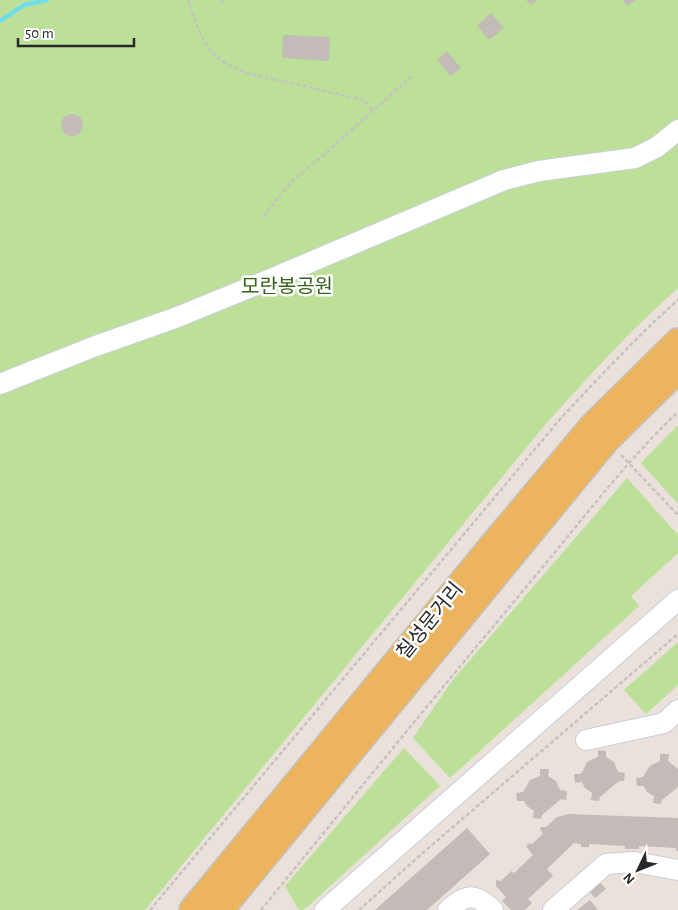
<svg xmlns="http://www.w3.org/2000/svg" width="678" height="910" font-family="'Alegreya Sans','Noto Sans KR',sans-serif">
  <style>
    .green { fill: #bce098 }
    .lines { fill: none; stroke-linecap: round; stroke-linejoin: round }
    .stream { stroke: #6fdeea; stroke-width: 4.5 }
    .building { fill: #c3bbb7 }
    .minor-casing { stroke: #c9cfda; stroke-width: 22 }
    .major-casing { stroke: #c3c3c3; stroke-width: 28 }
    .path { stroke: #c3c3c3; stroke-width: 2.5; stroke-dasharray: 4 2.5; stroke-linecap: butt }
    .minor { stroke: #fff; stroke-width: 20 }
    .major { stroke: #ecb45e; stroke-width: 25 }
    .labels { text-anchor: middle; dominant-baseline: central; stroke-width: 5; stroke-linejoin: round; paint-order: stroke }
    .park-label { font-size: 20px; fill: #36621b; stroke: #fff }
    .street-label { font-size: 20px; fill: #282828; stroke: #fff }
  </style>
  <rect width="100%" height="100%" fill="#eae1da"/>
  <g class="green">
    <path d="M0,0H678V288C629,331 589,376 545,425L145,910H0Z"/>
    <path d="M678,425V504L641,463Z"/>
    <path d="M627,478L678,535V553L631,596L639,606L450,778L413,738L452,681Z"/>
    <path d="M678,642V685L646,714L624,690Z"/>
    <path d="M404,748L440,786L306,908L302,910L298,909L285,886Z"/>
  </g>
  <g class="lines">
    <path class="stream" d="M0,21L24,5L47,0"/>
  </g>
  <g class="building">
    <path d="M526,0H537L531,5Z"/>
    <path d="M623,0H636L627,6Z"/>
    <path d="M491,13L504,28L489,40L477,26Z"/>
    <path d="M283,35L330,37L329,61L282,58Z"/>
    <path d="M447,51L461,68L451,76L437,60Z"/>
    <circle cx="72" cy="125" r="11"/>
    <path d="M598,750L606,751V757L614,762L618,772L625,773L624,781H619L600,797L599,801L591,800L592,793L585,788L582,782L575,783L574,774H581L587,762L598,757Z"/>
    <path d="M660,754H669L668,761L678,769V787L662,800L661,804L653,803L654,796L647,792L644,786H637L636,778L643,777L650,766L660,761Z"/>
    <path d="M540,769H549L548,776L556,781L560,790L567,791L566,800L561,799L542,815L541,819L533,818L534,811L527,806L524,801H517L516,793L523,792L530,780L540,776Z"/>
    <path d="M569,814L678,818V851H676V848L639,846V849H625V846L589,844V847H581V844L574,843L547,869L553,876L528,899L532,903L525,910H511L502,901L506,897L496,886V880L501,881L511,871L514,873L533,855L526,846L530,843L532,844L543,834L540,829L541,827H546L557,817Z"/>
    <path d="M467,828L490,854L427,910H375Z"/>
    <path d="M596,878L606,889L595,898L585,887Z"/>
    <path d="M590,900L598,910H577Z"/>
  </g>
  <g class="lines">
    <g class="minor-casing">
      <g id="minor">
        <path d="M0,384L93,347L175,318L266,281L504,180L539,171L635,158L657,147L678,130"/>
        <path d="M586,740L664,723L678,710"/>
        <path d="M325,910L678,600"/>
        <path d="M448,910C467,893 475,893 493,910"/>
        <path d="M553,910L606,864L634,862L678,870"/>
      </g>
    </g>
    <g class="major-casing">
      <g id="major">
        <path d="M192,910L493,544L591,427L678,341"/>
        <path d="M221,910L606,441L678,370"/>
      </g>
    </g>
    <g class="path">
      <path d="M188,0C194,19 201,40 215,55C235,75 270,78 297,84C319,90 341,95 364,100L373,111"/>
      <path d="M220,0L223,3"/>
      <path d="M263,217L290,183L327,152L413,75"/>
      <path d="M621,455L678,515"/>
      <path d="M150,910L561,418C599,378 636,337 678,300"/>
      <path d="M261,910C352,798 444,685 537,574C583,519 626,461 678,412"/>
      <path d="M359,910L425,851L678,634"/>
    </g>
    <use href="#minor" class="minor"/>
    <use href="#major" class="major"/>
  </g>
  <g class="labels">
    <g class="park-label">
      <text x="287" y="287">모란봉공원</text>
    </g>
    <g class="street-label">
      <text transform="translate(430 621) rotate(-51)">칠성문거리</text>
    </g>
  </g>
  <g transform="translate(638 870) rotate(227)" stroke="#ffffff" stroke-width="4" paint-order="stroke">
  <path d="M0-4L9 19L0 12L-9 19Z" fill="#282828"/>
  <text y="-8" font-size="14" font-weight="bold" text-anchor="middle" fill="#282828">N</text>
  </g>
  <path d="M18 38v8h116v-8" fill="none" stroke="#282828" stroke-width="2.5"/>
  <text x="25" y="38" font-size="15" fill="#282828" stroke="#ffffff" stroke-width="4" paint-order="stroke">50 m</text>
</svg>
